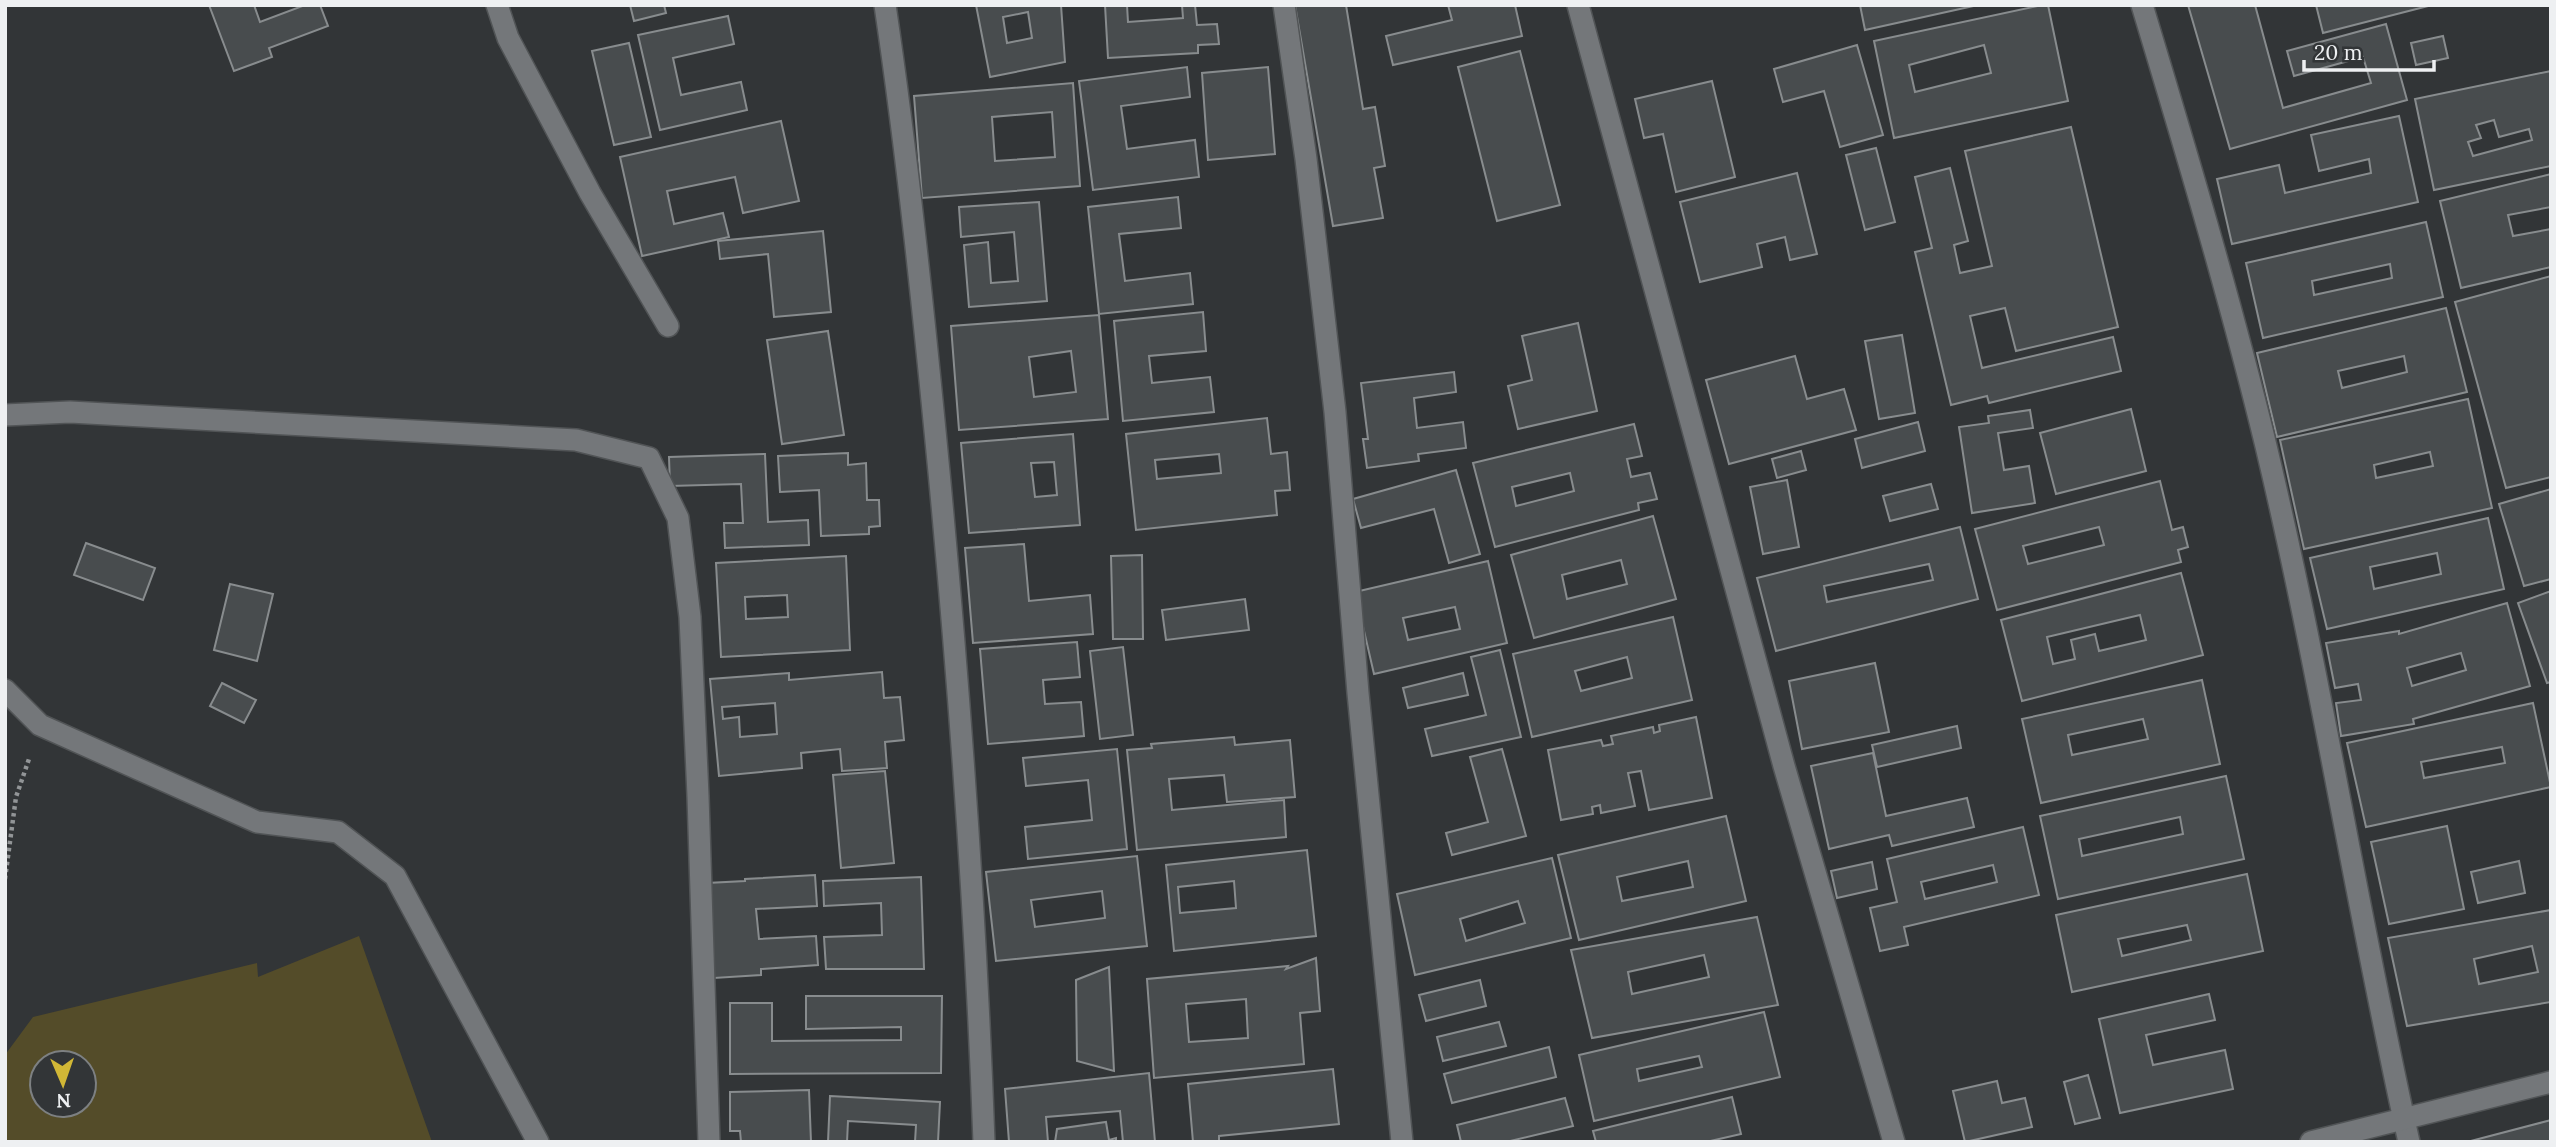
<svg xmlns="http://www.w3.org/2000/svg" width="2556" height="1147" font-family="Lora,serif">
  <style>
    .green { fill: #544c29; fill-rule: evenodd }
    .building { fill: #484c4e; stroke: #888c8e; stroke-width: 2; fill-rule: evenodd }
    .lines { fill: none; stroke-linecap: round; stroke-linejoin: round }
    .minor-casing { stroke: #515456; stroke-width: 24 }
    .path { stroke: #929597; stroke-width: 4.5; stroke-dasharray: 3.5 3.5; stroke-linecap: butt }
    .minor { stroke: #74777a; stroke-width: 21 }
  </style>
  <rect width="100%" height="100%" fill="#323537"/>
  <path class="green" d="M359,936L432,1142H5V1055L33,1017L257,963L258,977ZM42,1063H84V1105H42Z"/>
  <g class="building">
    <path d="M209,5H254L260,22L305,5H320L328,26L269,48L272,57L234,71Z"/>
    <path d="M630,5H664L666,13L634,21Z"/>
    <path d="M976,5H1061L1065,62L990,77ZM1028,12L1032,38L1007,43L1003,17Z"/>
    <path d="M1105,5H1127L1128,22L1183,18L1182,5H1195L1197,25L1217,24L1219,44L1198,45V53L1108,58Z"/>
    <path d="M1295,5H1346L1363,109L1375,107L1385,166L1374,168L1383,218L1333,226Z"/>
    <path d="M1448,5H1515L1522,36L1393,65L1386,36L1452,20Z"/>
    <path d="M1860,5H1978L1865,30Z"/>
    <path d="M2042,5H2048L2068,101L1894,138L1874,41ZM1984,45L1991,73L1915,92L1909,65Z"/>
    <path d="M2188,5H2255L2283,108L2371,83L2363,57L2294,76L2287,51L2386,24L2407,100L2230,149Z"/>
    <path d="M2316,5H2432L2323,33Z"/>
    <path d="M728,16L734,44L673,58L681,95L741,82L747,110L660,130L638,35Z"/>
    <path d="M2443,36L2448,58L2416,65L2411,43Z"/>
    <path d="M629,43L651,137L614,145L592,51Z"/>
    <path d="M1857,45L1883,135L1840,147L1824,91L1783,102L1774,69Z"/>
    <path d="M1520,51L1560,205L1497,221L1458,67Z"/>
    <path d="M1187,67L1190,97L1121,106L1127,149L1195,140L1199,177L1093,190L1079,81Z"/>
    <path d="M1268,67L1275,154L1208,160L1202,73Z"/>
    <path d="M2551,71V166L2434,190L2415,99ZM2494,120L2499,137L2529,129L2532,140L2473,156L2468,142L2481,138L2476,125Z"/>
    <path d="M1712,81L1735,177L1676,192L1663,134L1644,138L1635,99Z"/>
    <path d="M1073,83L1080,186L922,198L914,96ZM1052,112L1055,157L995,161L992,117Z"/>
    <path d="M2399,116L2418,202L2232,244L2217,179L2279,165L2285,193L2371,173L2369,159L2319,171L2311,135Z"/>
    <path d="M781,121L799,201L743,213L735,177L667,191L674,224L723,213L729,237L642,256L620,157Z"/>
    <path d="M2071,127L2118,327L2016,351L2005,308L1970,316L1982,368L2113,337L2121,371L1989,403L1987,396L1951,405L1915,252L1932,248L1915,177L1950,168L1968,241L1954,245L1960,273L1992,266L1965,151Z"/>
    <path d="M1876,148L1895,222L1865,230L1846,155Z"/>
    <path d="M1797,173L1817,254L1790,260L1785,237L1757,244L1762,267L1700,282L1680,202Z"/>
    <path d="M2551,174V207L2508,215L2513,236L2551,229V267L2461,288L2440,201Z"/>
    <path d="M1178,197L1181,228L1119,234L1125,281L1190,273L1193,304L1099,314L1088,207Z"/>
    <path d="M1039,202L1047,301L969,307L964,245L988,242L991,283L1018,281L1014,232L961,237L959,207Z"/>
    <path d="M2426,222L2443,297L2263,338L2246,263ZM2390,264L2392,278L2314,295L2312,281Z"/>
    <path d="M823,231L831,312L774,317L768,254L720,259L718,241Z"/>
    <path d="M2551,276V477L2506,488L2455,302Z"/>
    <path d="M2446,308L2467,392L2277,437L2257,353ZM2404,356L2407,372L2342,388L2338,371Z"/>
    <path d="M1203,312L1206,351L1149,356L1152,383L1210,377L1214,412L1123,421L1114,321Z"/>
    <path d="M1099,315L1108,419L959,430L951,326ZM1071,351L1076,392L1034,397L1029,357Z"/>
    <path d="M1578,323L1597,411L1518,429L1508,386L1532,380L1522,336Z"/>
    <path d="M828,331L844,435L782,444L767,340Z"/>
    <path d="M1902,335L1915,413L1879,419L1865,341Z"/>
    <path d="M1795,356L1807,399L1844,389L1856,430L1729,464L1706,380Z"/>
    <path d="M1454,372L1456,392L1414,398L1417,428L1463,422L1466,448L1418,454L1419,461L1367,468L1363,439H1368L1361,383Z"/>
    <path d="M2468,399L2492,508L2304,549L2280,440ZM2430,452L2433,466L2376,478L2374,465Z"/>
    <path d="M2131,409L2146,471L2056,494L2040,433Z"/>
    <path d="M2030,410L2033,428L1998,433L2004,470L2029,466L2035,503L1972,513L1959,427L1989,423L1988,416Z"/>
    <path d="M1267,418L1271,454L1287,452L1290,490L1275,491L1277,515L1136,530L1126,434ZM1219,454L1221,473L1157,479L1155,460Z"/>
    <path d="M1918,422L1925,451L1862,468L1855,439Z"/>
    <path d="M1634,424L1642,456L1627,459L1631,477L1650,473L1657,499L1638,503L1639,510L1495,547L1473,463ZM1570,473L1574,491L1516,506L1512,487Z"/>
    <path d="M1073,434L1080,525L969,533L961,443ZM1054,462L1057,495L1035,497L1031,463Z"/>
    <path d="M1801,451L1806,470L1777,478L1772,459Z"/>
    <path d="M848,453V465L866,463L867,500H879L880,526L869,527V534L821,536L819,490L780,492L778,456Z"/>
    <path d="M765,454L768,522L808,520L809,545L725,548L724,523H743L741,484L670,486L669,457Z"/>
    <path d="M1456,470L1480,554L1449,563L1434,509L1361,528L1353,499Z"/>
    <path d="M1787,480L1799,547L1763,554L1750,487Z"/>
    <path d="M2160,481L2172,530L2183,527L2188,547L2178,550L2181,562L1997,610L1975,529ZM2099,527L2104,545L2028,564L2023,546Z"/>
    <path d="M1931,484L1938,509L1890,521L1883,496Z"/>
    <path d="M2551,489V579L2524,586L2499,504Z"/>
    <path d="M1653,516L1676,599L1534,638L1511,555ZM1621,560L1627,584L1567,599L1562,575Z"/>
    <path d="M2488,518L2504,589L2327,629L2310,558ZM2437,553L2441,574L2374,589L2370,567Z"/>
    <path d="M1960,527L1978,599L1776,651L1757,578ZM1929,564L1933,580L1827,602L1824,586Z"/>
    <path d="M86,543L155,568L143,600L74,575Z"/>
    <path d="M1024,544L1029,601L1090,595L1093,634L973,643L965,548Z"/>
    <path d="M1142,555L1143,639H1113L1111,556Z"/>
    <path d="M846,556L850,650L721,657L716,563ZM787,595L788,617L746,619L745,597Z"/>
    <path d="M1488,561L1507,643L1374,674L1355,592ZM1455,607L1460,629L1408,640L1403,618Z"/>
    <path d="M2181,573L2203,655L2022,701L2001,620ZM2140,615L2146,640L2099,651L2095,634L2071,640L2075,659L2053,664L2047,637Z"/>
    <path d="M230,584L273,594L257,661L214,650Z"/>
    <path d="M2551,591V682L2547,683L2518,603Z"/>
    <path d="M1245,599L1249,630L1166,640L1162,610Z"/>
    <path d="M2507,603L2530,686L2413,719L2414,724L2341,736L2336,703L2361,700L2358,684L2335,688L2326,643L2399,631V634ZM2461,653L2466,670L2412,686L2407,668Z"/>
    <path d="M1673,617L1692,700L1532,737L1513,654ZM1627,657L1632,678L1581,691L1575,671Z"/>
    <path d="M1077,642L1080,677L1043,680L1045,704L1081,702L1084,736L988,744L980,649Z"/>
    <path d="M1123,647L1133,735L1100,739L1090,651Z"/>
    <path d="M1500,650L1521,737L1432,756L1425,729L1486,715L1471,657Z"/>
    <path d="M1875,663L1889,732L1802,749L1789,681Z"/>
    <path d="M882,672L884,698L900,697L904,740L885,742L887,768L842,771L840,749L801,753L802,768L719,776L710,679L789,673V680ZM775,703L777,734L740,737L739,717L723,719L722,707Z"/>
    <path d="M1463,673L1468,695L1408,708L1403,688Z"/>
    <path d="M2202,680L2220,764L2041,803L2022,719ZM2143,719L2148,739L2072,755L2068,735Z"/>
    <path d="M222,683L256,700L244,723L210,706Z"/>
    <path d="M2533,703L2551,787L2366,827L2347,743ZM2502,747L2505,763L2424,778L2421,762Z"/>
    <path d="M1696,717L1712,798L1649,810L1641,771L1628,773L1635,806L1601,813L1600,805L1592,807L1593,814L1561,820L1548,750L1601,740L1603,746L1613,744L1611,736L1653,727L1654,733L1660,731L1659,725Z"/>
    <path d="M1957,726L1961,748L1877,767L1872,745Z"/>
    <path d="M1234,737L1235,745L1290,740L1295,797L1227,802L1224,775L1169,779L1172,810L1284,800L1286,837L1137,850L1127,750L1152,748L1151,744Z"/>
    <path d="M1117,749L1127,849L1028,859L1025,827L1092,820L1088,780L1026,786L1023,758Z"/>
    <path d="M1502,749L1526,836L1452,855L1446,833L1488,822L1470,757Z"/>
    <path d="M1873,753L1886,816L1967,798L1974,827L1892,846L1889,835L1829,849L1811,766Z"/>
    <path d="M885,771L894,863L841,868L833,775Z"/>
    <path d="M2226,776L2244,859L2058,899L2040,816ZM2180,817L2183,834L2082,856L2079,839Z"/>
    <path d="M1726,816L1746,901L1579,940L1558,855ZM1688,861L1693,887L1622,901L1617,877Z"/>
    <path d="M2447,826L2464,909L2389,924L2371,842Z"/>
    <path d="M2023,827L2039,895L1904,927L1908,945L1880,951L1870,908L1897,902L1887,859ZM1993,865L1997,882L1925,899L1921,882Z"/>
    <path d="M1307,850L1316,936L1174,951L1166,865ZM1234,881L1236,908L1180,913L1178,887Z"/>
    <path d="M1137,856L1147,946L996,961L986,872ZM1102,891L1105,918L1035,927L1031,900Z"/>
    <path d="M1552,858L1571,938L1415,975L1397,894ZM1518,901L1525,923L1466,941L1460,919Z"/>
    <path d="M2519,861L2525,893L2478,903L2471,872Z"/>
    <path d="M1872,862L1877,889L1837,898L1831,871Z"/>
    <path d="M2247,874L2263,951L2072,992L2056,915ZM2187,925L2191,940L2122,956L2118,939Z"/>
    <path d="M815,875L817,906L756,909L759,939L816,936L818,965L761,969V975L714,978L707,883L745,881V879Z"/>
    <path d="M921,877L924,969H826L824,937L882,935L881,903L824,906L823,881Z"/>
    <path d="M2551,910V1002L2407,1026L2388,938ZM2532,946L2538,972L2479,984L2474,959Z"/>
    <path d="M1757,917L1778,1005L1592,1038L1571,950ZM1704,955L1709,977L1632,994L1628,972Z"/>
    <path d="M1316,958L1320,1011L1300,1013L1304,1064L1154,1078L1147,979L1288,966L1286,969ZM1246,999L1248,1038L1189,1042L1186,1004Z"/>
    <path d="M1109,967L1114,1071L1077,1061L1076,980Z"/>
    <path d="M1480,980L1486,1006L1426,1021L1419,995Z"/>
    <path d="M2209,994L2215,1020L2146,1035L2153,1065L2225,1050L2233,1089L2120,1113L2099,1019Z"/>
    <path d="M806,996H942L941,1073L730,1074V1003H772V1041L901,1040V1027L806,1029Z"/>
    <path d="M1764,1012L1780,1077L1594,1121L1579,1055ZM1699,1056L1702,1067L1639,1081L1637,1069Z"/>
    <path d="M1499,1022L1506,1046L1443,1061L1437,1037Z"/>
    <path d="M1549,1047L1556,1077L1452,1103L1444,1074Z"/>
    <path d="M1333,1069L1339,1124L1219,1136V1142H1193L1188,1084Z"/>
    <path d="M1149,1073L1155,1142H1123L1120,1111L1046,1117L1048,1142H1009L1005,1089Z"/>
    <path d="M2088,1075L2100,1118L2075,1124L2064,1082Z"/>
    <path d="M1997,1081L2002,1103L2025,1098L2032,1127L1965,1142L1953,1091Z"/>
    <path d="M809,1090L811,1142H741L740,1131H730V1092Z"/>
    <path d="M830,1096L940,1102L938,1142H915L916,1125L848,1121L847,1142H828Z"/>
    <path d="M1732,1097L1741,1134L1706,1142H1596L1593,1131Z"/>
    <path d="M1565,1098L1573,1126L1506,1142H1461L1457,1125Z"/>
    <path d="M2551,1120V1142H2467Z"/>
    <path d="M1106,1122L1109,1140L1116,1138V1142H1055L1057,1129Z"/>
  </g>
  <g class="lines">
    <g class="minor-casing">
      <g id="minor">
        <path d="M497,5L508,38L590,193L668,326"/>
        <path d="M885,5C908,160 924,316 939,472C960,695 976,918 984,1142"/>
        <path d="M1284,5L1306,159L1335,412L1358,693L1402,1142"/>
        <path d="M1578,5L1784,766L1894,1142"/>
        <path d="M2142,5C2186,151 2230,298 2266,446C2321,676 2357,911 2409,1142"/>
        <path d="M5,415L70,412L576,440L649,458L678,518L690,617L698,796L709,1142"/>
        <path d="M5,690L40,725L257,822L338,832L395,876L538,1142"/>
        <path d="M2311,1142L2551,1082"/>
      </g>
    </g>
    <path class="path" d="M5,879L16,797L30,756"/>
    <use href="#minor" class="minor"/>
  </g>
  <rect width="2556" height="1147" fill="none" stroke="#eef0f2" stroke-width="14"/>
  <g transform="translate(63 1084) rotate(178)"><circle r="33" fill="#323537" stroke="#7d8082" stroke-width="2"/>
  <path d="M0-5L12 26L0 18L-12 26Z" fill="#d1b736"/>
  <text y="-10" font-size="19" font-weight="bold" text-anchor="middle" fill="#eef0f2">N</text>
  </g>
  <path d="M2304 60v10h130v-10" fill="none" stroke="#eef0f2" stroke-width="3.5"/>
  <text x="2314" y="60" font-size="21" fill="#eef0f2" stroke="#323537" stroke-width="5" paint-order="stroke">20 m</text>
</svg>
